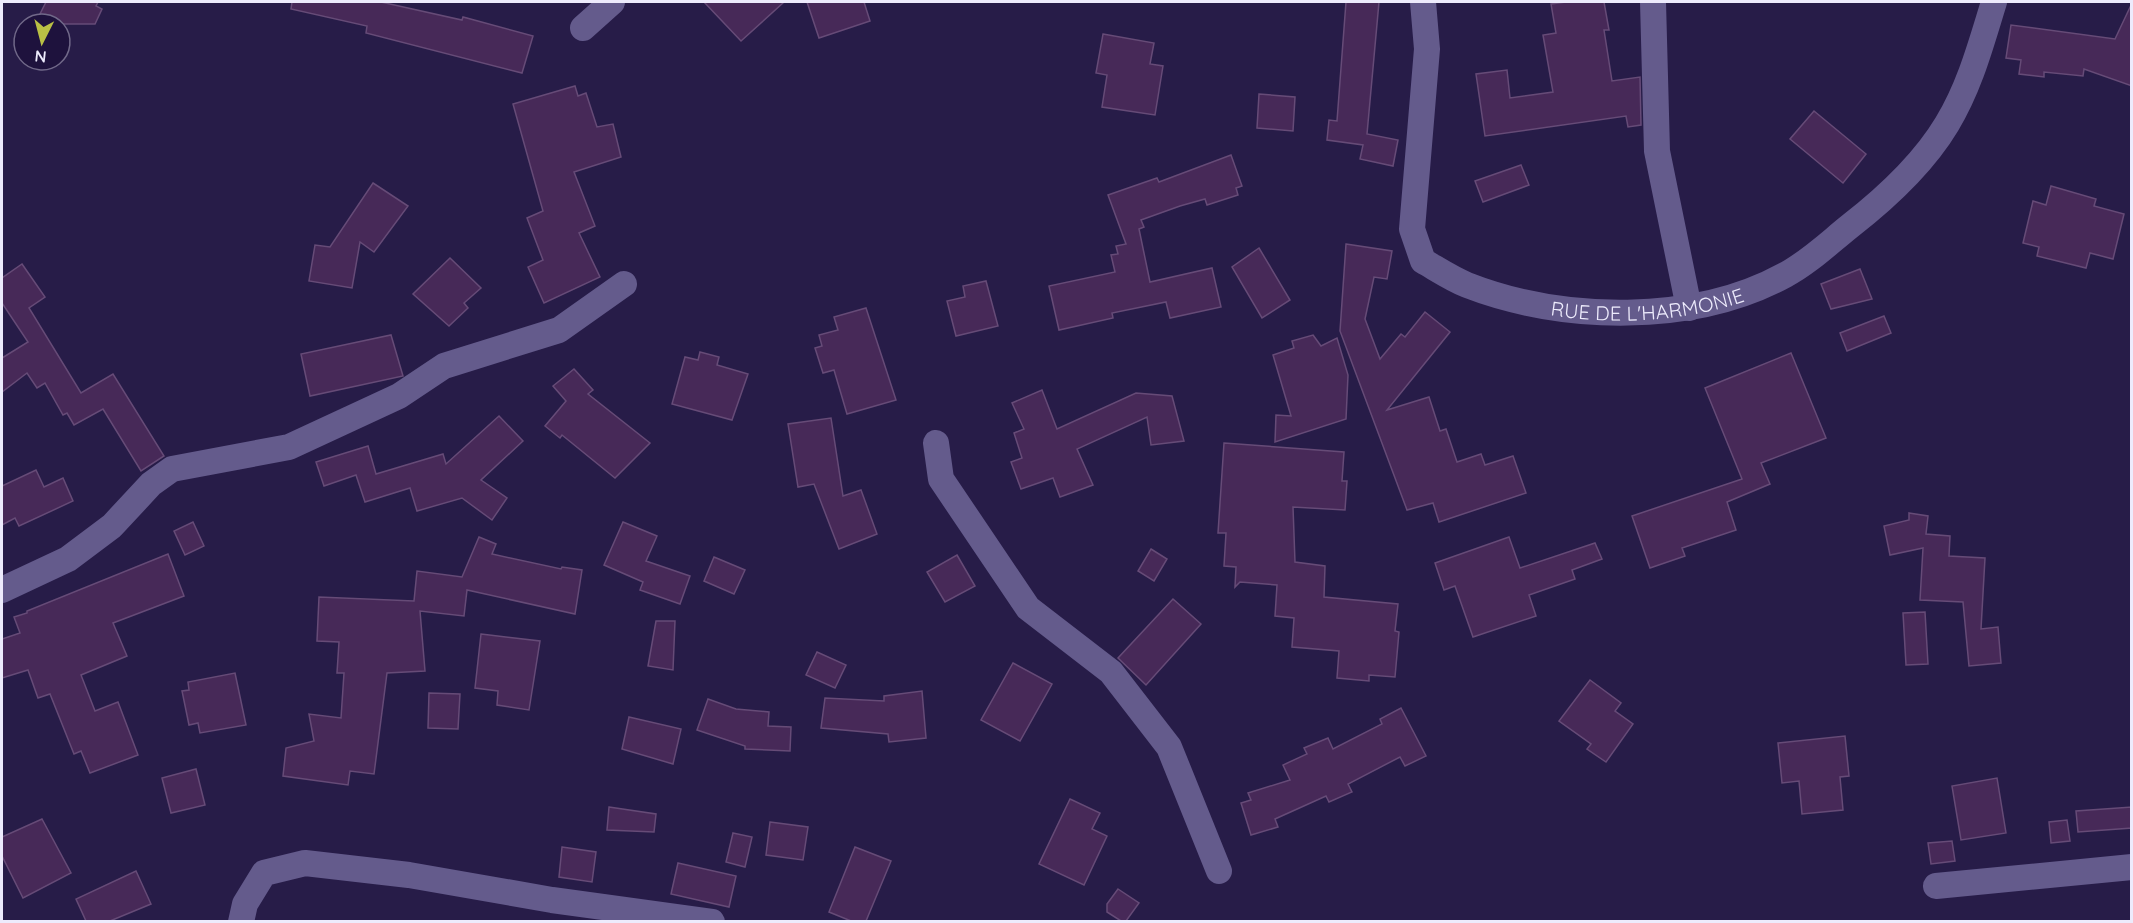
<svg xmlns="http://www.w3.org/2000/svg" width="2133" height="923" font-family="Quicksand,sans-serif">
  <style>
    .building { fill: #472958; stroke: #664b77; stroke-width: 1.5 }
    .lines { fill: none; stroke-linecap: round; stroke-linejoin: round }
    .minor { stroke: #645b8c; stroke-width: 26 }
    .labels { text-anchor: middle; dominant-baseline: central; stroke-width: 4.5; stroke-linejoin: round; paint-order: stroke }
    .street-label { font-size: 20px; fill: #edebfc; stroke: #1e123d }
  </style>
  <rect width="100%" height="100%" fill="#271c48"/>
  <g class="building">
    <path d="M46,2H98L96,6L102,9L95,24H35Z"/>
    <path d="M292,2H381L462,20L463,17L533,36L522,73L366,33L367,26L291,9Z"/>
    <path d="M704,2H784L741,41Z"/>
    <path d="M807,2H864L870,21L819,38Z"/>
    <path d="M1346,2H1379L1367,134L1398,140L1393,166L1360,159L1363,145L1327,140L1329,120L1337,121Z"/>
    <path d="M1566,2H1604L1609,30H1604L1612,81L1640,77L1641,125L1628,127L1626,116L1485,136L1476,74L1507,70L1510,98L1553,92L1543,35L1556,33L1551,4Z"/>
    <path d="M2132,3V86L2084,69L2083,76L2044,72V77L2019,74L2021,60L2006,58L2011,25L2115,39Z"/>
    <path d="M1103,34L1154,43L1150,64L1163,66L1155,115L1102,107L1107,75L1096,73Z"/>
    <path d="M575,86L578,96L586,93L597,127L613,124L621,157L574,172L595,226L579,233L600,277L544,303L528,267L543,260L527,218L543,211L513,104Z"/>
    <path d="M1259,94L1295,97L1293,131L1257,128Z"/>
    <path d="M1814,111L1866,154L1843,183L1790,139Z"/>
    <path d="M1231,155L1242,186L1236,188L1238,195L1207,205L1205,199L1180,206L1141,220L1144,227L1139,229L1150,282L1212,268L1221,307L1170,318L1166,302L1112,313L1113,318L1059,330L1049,286L1115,272L1111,255L1118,254L1116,246L1126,244L1108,195L1157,178L1159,182Z"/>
    <path d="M1521,165L1529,185L1483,202L1475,181Z"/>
    <path d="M373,183L408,206L374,252L360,242L352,288L309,281L315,245L330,247Z"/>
    <path d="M2051,186L2096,199L2094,206L2124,214L2113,259L2090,253L2086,268L2037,256L2039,247L2023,243L2033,201L2046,205Z"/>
    <path d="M1346,244L1392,251L1387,279L1374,277L1365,319L1380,359L1401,334L1405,337L1425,312L1450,332L1387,410L1429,397L1440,431L1446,429L1457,462L1481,454L1485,465L1513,456L1526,493L1439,522L1433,503L1407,510L1340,331Z"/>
    <path d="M1259,248L1290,300L1262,318L1232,267Z"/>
    <path d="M450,258L481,288L464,303L468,308L449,326L413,294Z"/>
    <path d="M22,264L45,297L29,308L81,393L113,374L164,456L141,471L103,409L74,425L67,413L63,415L45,383L37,388L27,373L2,392V358L28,342L2,303V278Z"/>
    <path d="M1860,269L1872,299L1831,309L1821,284Z"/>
    <path d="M986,281L998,326L956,336L947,301L965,297L963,286Z"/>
    <path d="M866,308L896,400L847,414L834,370L823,373L815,348L822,346L819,335L838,330L834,317Z"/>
    <path d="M1884,316L1891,333L1847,351L1840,333Z"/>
    <path d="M391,335L403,376L310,396L301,354Z"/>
    <path d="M1313,335L1321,346L1337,338L1348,375L1346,419L1275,442L1276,415L1291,416L1273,355L1294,348L1292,341Z"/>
    <path d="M700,352L719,357L717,365L748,374L732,420L672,404L685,357L698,360Z"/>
    <path d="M1791,353L1826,438L1761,463L1770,484L1727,502L1736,530L1682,548L1685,556L1650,568L1632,516L1742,479L1705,388Z"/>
    <path d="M574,369L593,390L588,394L650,443L615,478L562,435L560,438L545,426L566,401L553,386Z"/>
    <path d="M1042,390L1057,429L1136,393L1172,396L1184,441L1151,445L1147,417L1077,449L1093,485L1060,497L1053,478L1021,489L1011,462L1022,458L1014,433L1024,429L1012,403Z"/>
    <path d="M499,416L523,441L481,480L507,498L492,520L462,498L417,511L410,488L365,502L356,475L324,486L316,462L368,446L376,474L443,454L446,464Z"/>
    <path d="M831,418L843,496L861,490L877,534L839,549L814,484L798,487L788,424Z"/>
    <path d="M1224,443L1344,452L1342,481H1347L1345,510L1293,507L1295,562L1325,566L1324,597L1398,604L1395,631L1399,632L1395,677L1369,675V681L1337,678L1339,651L1292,647L1294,618L1275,616L1277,585L1240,582L1235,587L1236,567L1224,566L1226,533H1218Z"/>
    <path d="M36,470L44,487L63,478L73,501L19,526L15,518L2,525V486Z"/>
    <path d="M1909,513L1928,516L1926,534L1950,536L1949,556L1985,558L1981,629L1998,627L2001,663L1969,666L1963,602L1920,600L1923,548L1890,555L1884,526L1909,520Z"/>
    <path d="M193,522L204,546L185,555L174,531Z"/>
    <path d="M623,522L657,536L646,561L690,576L680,604L640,590L643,582L604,565Z"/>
    <path d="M479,537L496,544L492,554L561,569L562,567L582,570L575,614L467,590L464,616L420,611L425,671L387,673L374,774L350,771L348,785L283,776L286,748L314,741L309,714L341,718L344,673H337L339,642L317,641L319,597L414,601L417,571L462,577Z"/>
    <path d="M1509,537L1520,568L1595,543L1602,559L1572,570L1575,579L1529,595L1536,616L1473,637L1455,586L1444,590L1435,563Z"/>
    <path d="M1151,549L1167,559L1154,581L1138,571Z"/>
    <path d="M168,554L184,596L113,623L127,656L81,675L95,711L118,702L138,755L90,773L81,751L74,754L50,694L38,698L28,670L2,678V639L20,633L14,617L27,613V611Z"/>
    <path d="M957,555L975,586L945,602L927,572Z"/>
    <path d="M714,557L745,570L734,594L704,581Z"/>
    <path d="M1173,599L1201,624L1146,685L1118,658Z"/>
    <path d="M1925,612L1928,664L1906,665L1903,613Z"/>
    <path d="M656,621H675L673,670L648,666Z"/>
    <path d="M481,634L540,641L529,710L497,705L498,691L475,688Z"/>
    <path d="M817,652L846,665L835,688L806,675Z"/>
    <path d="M1013,663L1052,684L1020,741L981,720Z"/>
    <path d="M235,673L246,725L200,733L198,723L189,725L182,691L189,690L188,682Z"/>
    <path d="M1590,680L1621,703L1615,711L1633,724L1606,762L1587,749L1591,744L1559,721Z"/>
    <path d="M922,691L926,738L889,742L888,734L821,728L825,698L884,701V696Z"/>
    <path d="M429,693L460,694L458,729L428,728Z"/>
    <path d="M708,699L736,709L769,712L768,726L791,727L790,751L745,749V746L697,730Z"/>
    <path d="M1401,708L1426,756L1405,766L1400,757L1348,784L1352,792L1329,802L1326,796L1275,819L1278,827L1251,835L1241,803L1251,800L1248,793L1290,780L1283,765L1307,754L1304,748L1328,738L1333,749L1382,724L1380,719Z"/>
    <path d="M629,717L681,729L673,764L622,749Z"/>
    <path d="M1845,736L1849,776L1840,777L1843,810L1802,814L1799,781L1782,783L1778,743Z"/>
    <path d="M196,769L205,805L171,813L162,778Z"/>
    <path d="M1997,778L2006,833L1961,840L1952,786Z"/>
    <path d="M1070,799L1100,813L1092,829L1107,836L1084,885L1039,864Z"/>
    <path d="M609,807L656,814L654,832L607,830Z"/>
    <path d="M2132,807V828L2078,832L2076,811Z"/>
    <path d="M42,819L71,873L23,898L2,856V837Z"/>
    <path d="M2067,820L2070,841L2051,843L2049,822Z"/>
    <path d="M770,822L808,827L803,860L766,855Z"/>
    <path d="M733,833L752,837L745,867L726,862Z"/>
    <path d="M1952,841L1955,861L1931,864L1928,843Z"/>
    <path d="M562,847L596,852L592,882L559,877Z"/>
    <path d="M855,847L891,861L866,921H851L829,912Z"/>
    <path d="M678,863L736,876L729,907L671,894Z"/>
    <path d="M136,871L151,904L110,921H86L76,899Z"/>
    <path d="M1118,889L1139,903L1126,921H1121L1107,912V904Z"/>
  </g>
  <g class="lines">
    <g class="minor">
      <path id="s1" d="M1423,2L1427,49L1412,229L1423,261C1437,269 1452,279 1467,285C1562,322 1694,325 1785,275C1808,263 1830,242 1850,226C1886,198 1923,164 1947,124C1970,86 1981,44 1994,2"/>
      <path d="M1653,2L1657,151L1689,308"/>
      <path d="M583,28L612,2"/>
      <path d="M936,443L941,479L1028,608L1111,672L1169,747L1219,871"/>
      <path d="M2,590L68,559L112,526L151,484L172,469L289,447L399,396L444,366L559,330L624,284"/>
      <path d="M1936,886L2132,867"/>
      <path d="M241,922L245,904L264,873L305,863L409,875L552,900L712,922"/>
    </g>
  </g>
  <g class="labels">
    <g class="street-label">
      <text stroke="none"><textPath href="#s1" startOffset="496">RUE DE L'HARMONIE</textPath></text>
    </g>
  </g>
  <rect width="2133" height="923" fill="none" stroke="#edebfc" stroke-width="6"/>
  <g transform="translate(42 42) rotate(186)"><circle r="28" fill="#1e123d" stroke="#716989" stroke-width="1.5"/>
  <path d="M0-4.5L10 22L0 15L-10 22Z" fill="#bac045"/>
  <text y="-9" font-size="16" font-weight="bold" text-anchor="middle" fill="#edebfc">N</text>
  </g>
</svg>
